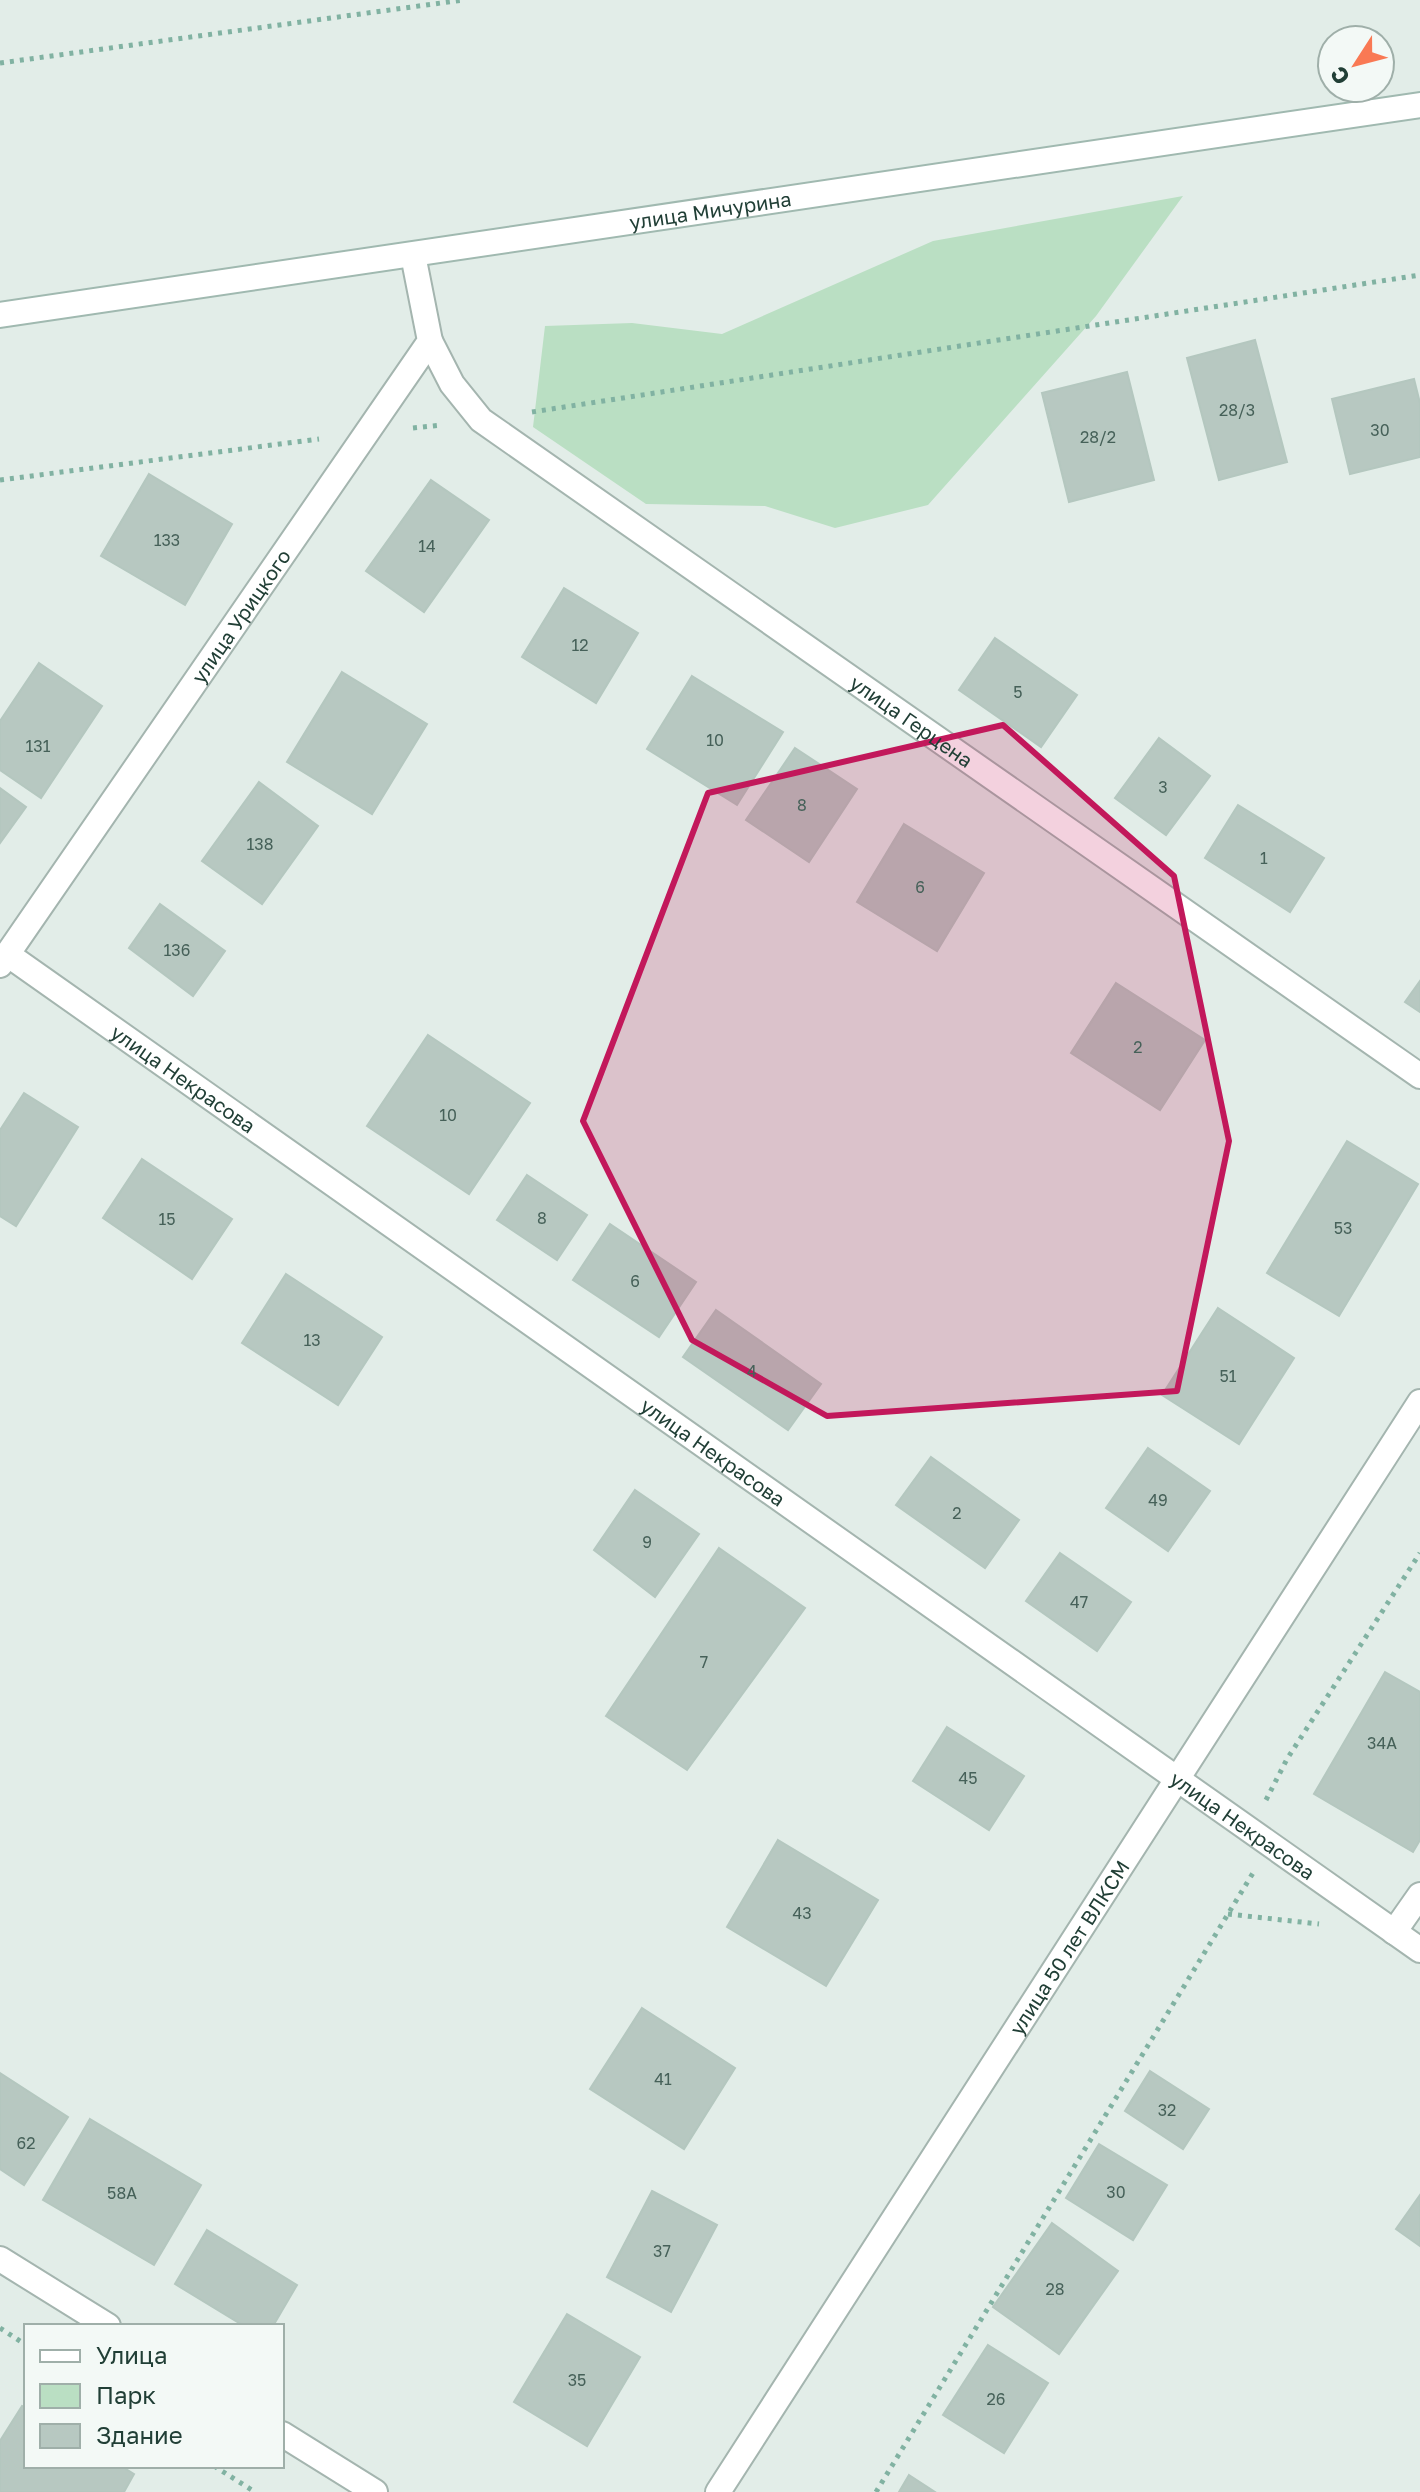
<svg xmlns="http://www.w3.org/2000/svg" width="1420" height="2492" font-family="'Golos Text',sans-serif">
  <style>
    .green { fill: #badfc3 }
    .building { fill: #b7c8c1; stroke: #b4c7bf; stroke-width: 2 }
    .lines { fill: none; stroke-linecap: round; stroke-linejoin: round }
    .lane-casing { stroke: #a4b5af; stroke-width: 28 }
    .street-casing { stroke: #a4b5af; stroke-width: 28 }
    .secondary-casing { stroke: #a0b9b0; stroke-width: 28 }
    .path { stroke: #81b2a2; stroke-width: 5; stroke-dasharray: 4 6; stroke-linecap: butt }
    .lane { stroke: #fff; stroke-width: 24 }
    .street { stroke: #fff; stroke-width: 24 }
    .secondary { stroke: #fff; stroke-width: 24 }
    .marked { fill: #c2185b; fill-opacity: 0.2; stroke: #c2185b; stroke-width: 6; stroke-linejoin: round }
    .labels { text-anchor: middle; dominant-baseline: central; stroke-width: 6; stroke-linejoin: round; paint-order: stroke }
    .number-label { font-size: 16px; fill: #466159 }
    .street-label { font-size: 20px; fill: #213f36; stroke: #f3f9f6 }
  </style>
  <rect width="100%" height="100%" fill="#e2ede8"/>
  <path class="green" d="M1183,196L1096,316L928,505L835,528L765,506L646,504L533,427L545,326L632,323L722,334L933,241Z"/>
  <g class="building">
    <path d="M1255,340L1287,462L1219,480L1187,358Z"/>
    <path d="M1127,372L1154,480L1069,502L1042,393Z"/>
    <path d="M1414,379L1420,403V457L1350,474L1332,399Z"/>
    <path d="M149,474L232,524L185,605L101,556Z"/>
    <path d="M431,480L489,520L424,612L366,571Z"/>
    <path d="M564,588L638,633L596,703L522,657Z"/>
    <path d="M995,638L1077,695L1041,747L959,690Z"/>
    <path d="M39,663L102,706L41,798L0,770V721Z"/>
    <path d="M342,672L427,724L372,814L287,762Z"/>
    <path d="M692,676L783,732L737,805L647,749Z"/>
    <path d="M1159,738L1210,776L1166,835L1115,798Z"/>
    <path d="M795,748L857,789L809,862L746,820Z"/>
    <path d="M259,782L318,826L262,904L202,861Z"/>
    <path d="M0,788L26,807L0,843Z"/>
    <path d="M1238,805L1324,858L1290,912L1205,858Z"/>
    <path d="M904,824L984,873L937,951L857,902Z"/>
    <path d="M160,904L225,951L193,996L129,948Z"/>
    <path d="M1420,981V1012L1405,1002Z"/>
    <path d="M1116,983L1205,1040L1160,1110L1071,1053Z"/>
    <path d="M428,1035L530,1103L469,1194L367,1126Z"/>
    <path d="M24,1093L78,1127L16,1226L0,1216V1130Z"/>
    <path d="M1347,1141L1418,1184L1339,1316L1267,1273Z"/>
    <path d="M142,1159L232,1219L192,1279L103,1218Z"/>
    <path d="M527,1175L587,1215L557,1260L497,1220Z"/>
    <path d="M610,1224L696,1282L659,1337L573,1280Z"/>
    <path d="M286,1274L382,1337L338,1405L242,1343Z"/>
    <path d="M1218,1308L1294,1358L1239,1444L1162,1395Z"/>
    <path d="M716,1310L821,1384L788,1430L683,1357Z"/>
    <path d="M1148,1448L1210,1491L1168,1551L1106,1508Z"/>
    <path d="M931,1457L1019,1520L985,1568L896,1505Z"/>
    <path d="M635,1490L699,1534L655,1597L594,1550Z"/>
    <path d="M719,1548L805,1608L687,1770L606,1716Z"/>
    <path d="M1060,1553L1131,1602L1097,1651L1026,1601Z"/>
    <path d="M1385,1672L1420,1692V1840L1413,1852L1314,1794Z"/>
    <path d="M947,1727L1024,1776L989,1830L913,1781Z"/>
    <path d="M778,1840L878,1900L826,1986L727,1927Z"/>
    <path d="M642,2008L735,2068L684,2149L590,2089Z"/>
    <path d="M1150,2071L1209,2109L1183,2149L1125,2111Z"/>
    <path d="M0,2073L68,2117L24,2185L0,2169Z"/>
    <path d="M90,2119L201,2185L154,2265L43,2200Z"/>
    <path d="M1099,2144L1167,2185L1133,2240L1066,2198Z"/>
    <path d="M652,2191L717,2225L671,2312L607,2277Z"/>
    <path d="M1420,2195V2246L1396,2229Z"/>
    <path d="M1052,2223L1118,2271L1059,2354L993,2307Z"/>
    <path d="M207,2230L297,2285L273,2326H244L175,2284Z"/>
    <path d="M567,2314L640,2357L587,2446L514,2402Z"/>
    <path d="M988,2345L1048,2383L1004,2453L943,2415Z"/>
    <path d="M22,2406L26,2408V2466H121L134,2474L124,2492H0V2441Z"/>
    <path d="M909,2475L935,2492H899Z"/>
  </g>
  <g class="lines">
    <g class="lane-casing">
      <path id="lane" d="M1394,1932L1420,1895"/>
    </g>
    <g class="street-casing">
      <g id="street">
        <path id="s1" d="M430,341L452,384L481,420L1420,1076"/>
        <path id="s2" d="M7,954L1420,1950"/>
        <path id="s3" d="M0,965L430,341L413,255"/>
        <path d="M0,2259L108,2326"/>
        <path d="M282,2434L375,2492"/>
        <path id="s4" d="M718,2492L1420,1402"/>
      </g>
    </g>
    <g class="secondary-casing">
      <g id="secondary">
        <path id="s5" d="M0,315L1420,105"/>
      </g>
    </g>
    <g class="path">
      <path d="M0,63L463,0"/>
      <path d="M532,412L1420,275"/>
      <path d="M413,428L442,425"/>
      <path d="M0,480L319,439"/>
      <path d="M1266,1800L1287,1759L1420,1553"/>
      <path d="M1228,1914L1319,1924"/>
      <path d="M0,2328L26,2345"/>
      <path d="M214,2466L255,2492"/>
      <path d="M876,2492L1253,1873"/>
    </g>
    <use href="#lane" class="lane"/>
    <use href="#street" class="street"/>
    <use href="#secondary" class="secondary"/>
  </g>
  <path class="marked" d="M1003,725L1174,876L1229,1141L1177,1391L827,1416L692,1340L583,1121L708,793Z"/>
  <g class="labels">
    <g class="number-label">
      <text x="1237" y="410">28/3</text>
      <text x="1380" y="430">30</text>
      <text x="1098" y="437">28/2</text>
      <text x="167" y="540">133</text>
      <text x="427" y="546">14</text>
      <text x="580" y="645">12</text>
      <text x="1018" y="692">5</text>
      <text x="715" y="740">10</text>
      <text x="38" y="746">131</text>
      <text x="1163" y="787">3</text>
      <text x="802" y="805">8</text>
      <text x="260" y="844">138</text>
      <text x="1264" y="858">1</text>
      <text x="920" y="887">6</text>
      <text x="177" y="950">136</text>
      <text x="1138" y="1047">2</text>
      <text x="448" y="1115">10</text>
      <text x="542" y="1218">8</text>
      <text x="167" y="1219">15</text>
      <text x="1343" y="1228">53</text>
      <text x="635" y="1281">6</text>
      <text x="312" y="1340">13</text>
      <text x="752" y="1371">4</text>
      <text x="1228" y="1376">51</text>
      <text x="1158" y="1500">49</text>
      <text x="957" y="1513">2</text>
      <text x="647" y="1542">9</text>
      <text x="1079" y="1602">47</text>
      <text x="704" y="1662">7</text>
      <text x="1382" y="1743">34А</text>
      <text x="968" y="1778">45</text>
      <text x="802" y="1913">43</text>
      <text x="663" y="2079">41</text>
      <text x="1167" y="2110">32</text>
      <text x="26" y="2143">62</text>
      <text x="1116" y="2192">30</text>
      <text x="122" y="2193">58А</text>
      <text x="662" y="2251">37</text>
      <text x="1055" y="2289">28</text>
      <text x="577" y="2380">35</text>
      <text x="996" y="2399">26</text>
    </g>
    <g class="street-label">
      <text stroke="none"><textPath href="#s5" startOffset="718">улица Мичурина</textPath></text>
      <text stroke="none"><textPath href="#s3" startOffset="424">улица Урицкого</textPath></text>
      <text stroke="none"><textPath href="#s1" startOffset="620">улица Герцена</textPath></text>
      <text stroke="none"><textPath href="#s2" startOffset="216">улица Некрасова</textPath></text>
      <text stroke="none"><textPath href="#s2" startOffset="864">улица Некрасова</textPath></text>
      <text stroke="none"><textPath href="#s2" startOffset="1512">улица Некрасова</textPath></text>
      <text stroke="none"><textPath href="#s4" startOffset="648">улица 50 лет ВЛКСМ</textPath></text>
    </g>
  </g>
  <rect x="24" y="2324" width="260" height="144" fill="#f3f9f6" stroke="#9fafa9" stroke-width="2"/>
  <rect x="40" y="2350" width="40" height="12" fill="#ffffff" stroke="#9fafa9" stroke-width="2"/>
  <text x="96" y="2364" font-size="24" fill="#213f36">Улица</text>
  <rect x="40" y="2384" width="40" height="24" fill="#badfc3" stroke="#9fafa9" stroke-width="2"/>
  <text x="96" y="2404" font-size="24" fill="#213f36">Парк</text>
  <rect x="40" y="2424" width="40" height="24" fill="#b7c8c1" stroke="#9fafa9" stroke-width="2"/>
  <text x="96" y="2444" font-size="24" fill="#213f36">Здание</text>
  <g transform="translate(1356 64) rotate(234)"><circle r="38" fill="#f3f9f6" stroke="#9fafa9" stroke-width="2"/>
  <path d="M0-6L14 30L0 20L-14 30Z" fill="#f97954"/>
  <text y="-12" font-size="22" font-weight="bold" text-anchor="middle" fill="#213f36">С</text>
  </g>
</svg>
